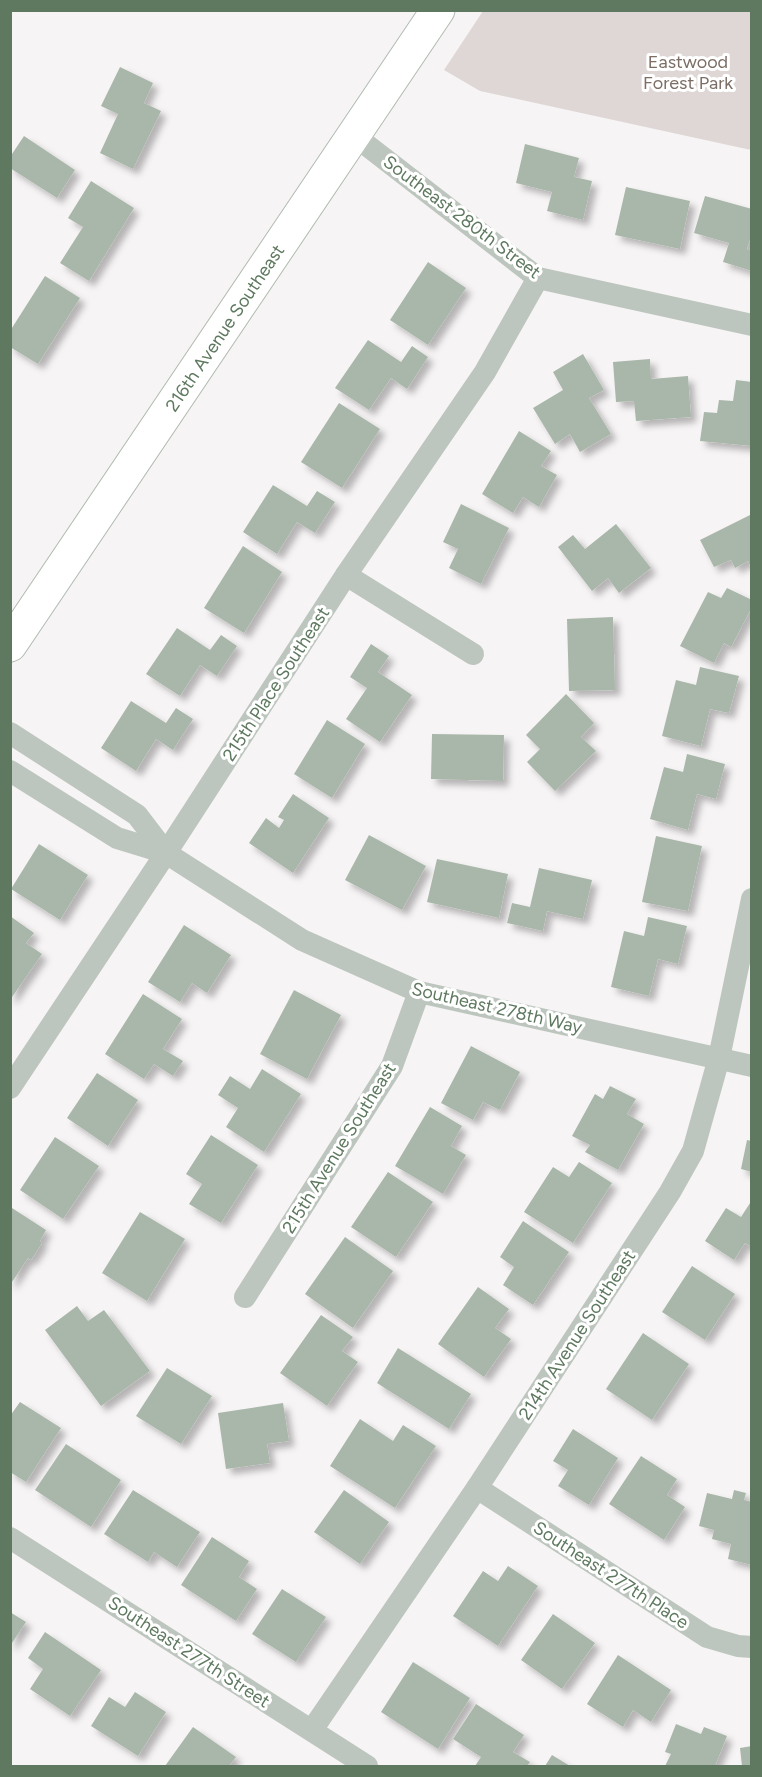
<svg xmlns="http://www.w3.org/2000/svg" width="762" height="1777" font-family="Figtree,sans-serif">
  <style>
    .green { fill: #ded7d5 }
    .building { fill: #a9b7aa; filter: url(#shadow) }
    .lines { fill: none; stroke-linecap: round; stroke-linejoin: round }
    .secondary-casing { stroke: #b0bbb0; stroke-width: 35 }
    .street { stroke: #bdc6be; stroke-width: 22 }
    .secondary { stroke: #fff; stroke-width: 33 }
    .labels { text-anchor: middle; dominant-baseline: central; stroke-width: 6; stroke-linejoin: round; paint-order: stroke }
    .park-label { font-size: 18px; fill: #7c6e65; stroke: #fff }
    .street-label { font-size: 18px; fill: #5e795f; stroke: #fff }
  </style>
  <defs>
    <filter id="shadow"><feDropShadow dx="5.5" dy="5.5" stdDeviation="3" flood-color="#0004"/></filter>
  </defs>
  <rect width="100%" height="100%" fill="#f7f4f5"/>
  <path class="green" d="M483,11H751V150L480,91L444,70Z"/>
  <g class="building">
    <path d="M120,67L153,83L144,103L161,111L133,169L100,153L118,114L101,106Z"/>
    <path d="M24,136L75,170L57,198L10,168V157Z"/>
    <path d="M525,144L579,158L574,177L592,181L583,220L547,211L552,192L516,183Z"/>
    <path d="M91,181L134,208L89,281L60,263L83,227L68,218Z"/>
    <path d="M626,187L690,201L680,249L615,235Z"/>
    <path d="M705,196L752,209V233L747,249L752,250V271L723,262L729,243L694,233Z"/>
    <path d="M428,262L466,288L428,345L390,320Z"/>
    <path d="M45,276L80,298L38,364L10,347V331Z"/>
    <path d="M368,340L401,362L412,346L428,357L407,389L391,378L369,410L335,388Z"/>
    <path d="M583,354L604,390L589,398L611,434L580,452L570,434L555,444L533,408L563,390L553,372Z"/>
    <path d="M650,359L651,379L688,376L691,417L636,421L634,401L616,402L613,362Z"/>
    <path d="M736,380L752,382V446L700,441L704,412L717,413L719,400L733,401Z"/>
    <path d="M339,403L380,429L342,488L301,462Z"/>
    <path d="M519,431L551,451L541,466L557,475L539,507L523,497L513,513L482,494Z"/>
    <path d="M273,485L307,506L317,491L335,502L315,533L297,522L277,554L243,532Z"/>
    <path d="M461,504L509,528L481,584L449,568L458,549L443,542Z"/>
    <path d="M750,515L752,570L748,561L735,568L731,560L714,567L700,540Z"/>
    <path d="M616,524L651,568L619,593L608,578L592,591L558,547L573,535L585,549Z"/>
    <path d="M243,546L282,572L244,633L204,608Z"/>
    <path d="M727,588L752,600V607L731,647L724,643L714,663L680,646L708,592L721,598Z"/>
    <path d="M613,617L615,690L569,691L567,619Z"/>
    <path d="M177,628L210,650L221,635L237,646L217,676L200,665L180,696L146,674Z"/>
    <path d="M371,644L389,656L378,672L412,695L380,742L346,719L367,688L350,677Z"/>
    <path d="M700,667L739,676L729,713L710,709L701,746L662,736L676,680L696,685Z"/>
    <path d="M566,694L594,723L581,737L596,751L555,791L527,762L540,749L526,735Z"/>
    <path d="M131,701L166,723L176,708L193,719L173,750L156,739L136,771L101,748Z"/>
    <path d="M327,720L365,744L332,798L294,774Z"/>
    <path d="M432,734L504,735L503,781L431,779Z"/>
    <path d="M687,754L725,764L716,799L697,794L688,830L650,819L664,767L683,772Z"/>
    <path d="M293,794L329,818L293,873L249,843L266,818L279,828L284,820L278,817Z"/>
    <path d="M369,835L426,866L402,910L345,880Z"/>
    <path d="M656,836L702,846L688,911L642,902Z"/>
    <path d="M39,844L88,875L60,920L11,889Z"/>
    <path d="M437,859L508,874L499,918L427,902Z"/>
    <path d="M539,868L592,880L583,919L547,911L543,931L507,923L512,903L530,907Z"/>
    <path d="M10,916L34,933L26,943L42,954L10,1000Z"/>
    <path d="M648,917L687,926L678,964L658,959L649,996L611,987L624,931L644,936Z"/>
    <path d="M184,925L231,955L207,993L192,983L180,1002L148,982Z"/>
    <path d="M294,990L341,1015L307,1079L260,1054Z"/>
    <path d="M143,994L182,1019L163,1049L183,1061L173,1076L154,1064L144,1079L105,1054Z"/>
    <path d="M471,1046L520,1072L500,1110L483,1102L473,1120L441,1103Z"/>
    <path d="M262,1069L301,1094L264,1152L226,1127L238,1108L218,1095L230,1076L250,1089Z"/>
    <path d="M97,1073L138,1100L108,1146L67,1118Z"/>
    <path d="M610,1086L636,1099L627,1114L644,1124L618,1170L585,1152L590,1145L572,1136L595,1094L603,1099Z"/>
    <path d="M430,1107L462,1126L451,1146L466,1155L443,1194L395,1166Z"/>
    <path d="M211,1135L258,1165L221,1223L189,1204L202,1184L186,1174Z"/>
    <path d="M55,1137L99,1166L63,1219L20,1190Z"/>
    <path d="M747,1140L752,1141V1172L741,1169Z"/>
    <path d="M579,1162L612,1183L573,1243L524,1212L553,1167L569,1177Z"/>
    <path d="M388,1172L433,1202L396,1257L351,1227Z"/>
    <path d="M752,1200V1247L745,1243L734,1260L705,1241L726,1208L741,1217Z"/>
    <path d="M12,1208L46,1230L40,1241L42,1243L31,1260L28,1258L10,1285Z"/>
    <path d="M140,1212L185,1239L147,1301L102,1273Z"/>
    <path d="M523,1221L569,1252L533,1305L503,1285L514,1267L500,1257Z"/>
    <path d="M345,1237L393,1271L353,1328L305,1294Z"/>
    <path d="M692,1266L735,1294L705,1340L662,1312Z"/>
    <path d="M478,1287L509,1309L495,1328L511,1339L484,1377L438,1344Z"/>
    <path d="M77,1306L88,1321L104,1310L150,1371L101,1406L45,1330Z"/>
    <path d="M321,1315L353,1337L342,1351L358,1362L327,1406L280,1373Z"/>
    <path d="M643,1333L689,1364L652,1420L606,1389Z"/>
    <path d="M398,1348L471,1394L449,1429L377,1383Z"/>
    <path d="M167,1368L212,1396L181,1444L136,1416Z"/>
    <path d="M20,1402L61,1428L26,1482L10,1472V1416Z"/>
    <path d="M283,1403L289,1441L267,1444L270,1463L226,1469L218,1413Z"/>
    <path d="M360,1419L393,1441L403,1425L436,1446L395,1508L330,1466Z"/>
    <path d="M573,1429L618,1458L589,1505L558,1486L568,1470L553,1461Z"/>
    <path d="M66,1444L121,1480L91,1527L35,1490Z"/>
    <path d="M641,1456L677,1479L667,1495L685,1507L664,1540L609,1504Z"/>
    <path d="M133,1490L200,1532L177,1567L154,1552L148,1562L104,1534Z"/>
    <path d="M344,1490L389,1522L360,1564L314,1532Z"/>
    <path d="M734,1490L746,1493L744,1500L752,1502V1565L728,1559L731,1544L712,1539L714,1530L699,1526L707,1493L732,1499Z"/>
    <path d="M212,1537L249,1561L239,1577L257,1589L236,1621L181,1585Z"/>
    <path d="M508,1566L538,1586L498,1646L453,1616L483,1571L498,1581Z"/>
    <path d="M282,1589L326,1617L296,1662L252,1634Z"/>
    <path d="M10,1612L26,1622L10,1646Z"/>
    <path d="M553,1614L595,1643L562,1689L521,1660Z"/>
    <path d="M45,1632L101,1670L70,1716L30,1689L43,1669L28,1658Z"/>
    <path d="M618,1655L671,1690L651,1722L633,1710L623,1727L587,1704Z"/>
    <path d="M413,1662L470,1698L438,1749L381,1712Z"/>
    <path d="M135,1692L166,1712L138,1756L91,1726L109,1697L125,1707Z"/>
    <path d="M476,1704L524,1735L513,1752L530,1762L527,1766H475L481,1757L453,1739Z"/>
    <path d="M676,1724L701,1734L704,1727L727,1736L715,1766H665L671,1754L665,1752Z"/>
    <path d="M193,1727L236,1757L229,1766H165Z"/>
    <path d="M752,1746V1766H742L740,1748Z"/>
    <path d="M552,1755L570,1766H545Z"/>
  </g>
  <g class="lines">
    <g class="secondary-casing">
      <path id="secondary" d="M10,645L438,10"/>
    </g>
    <g class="street">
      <path d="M355,136L538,278L752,325"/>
      <path d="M346,575L473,654"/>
      <path d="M10,733L137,815L166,853"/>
      <path d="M10,771L117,838L166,853L302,940L419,992L752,1066"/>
      <path d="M10,1088L166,853L346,575L485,372L538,278"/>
      <path d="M245,1297L392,1066L419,992"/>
      <path d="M477,1488L707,1637L738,1646L752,1647"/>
      <path d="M10,1538L367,1766"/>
      <path d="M312,1730L477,1488L670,1192L693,1151L719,1058L752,899"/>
    </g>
    <use href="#secondary" class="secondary"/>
  </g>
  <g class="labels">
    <g class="park-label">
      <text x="688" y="62">Eastwood<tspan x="688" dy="21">Forest Park</tspan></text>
    </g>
    <g class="street-label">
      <text transform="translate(462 217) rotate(37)">Southeast 280th Street</text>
      <text transform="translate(225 328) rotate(-56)">216th Avenue Southeast</text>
      <text transform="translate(276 684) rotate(-57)">215th Place Southeast</text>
      <text transform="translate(497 1008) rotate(13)">Southeast 278th Way</text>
      <text transform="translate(339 1148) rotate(-58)">215th Avenue Southeast</text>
      <text transform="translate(577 1335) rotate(-57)">214th Avenue Southeast</text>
      <text transform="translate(611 1575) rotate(33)">Southeast 277th Place</text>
      <text transform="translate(189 1652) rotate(33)">Southeast 277th Street</text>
    </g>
  </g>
  <rect width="762" height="1777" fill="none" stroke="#5e795f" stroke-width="24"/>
</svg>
